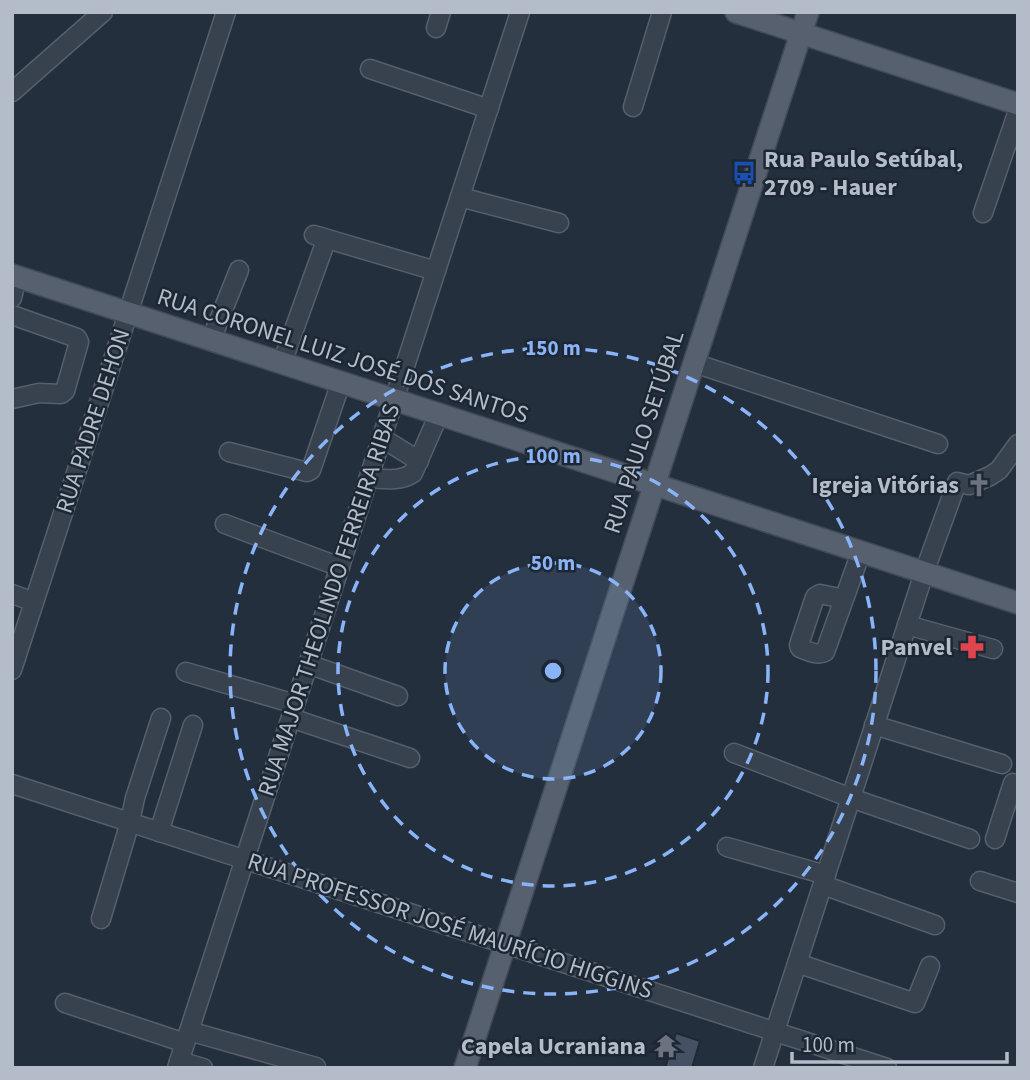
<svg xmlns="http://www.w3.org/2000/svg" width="1030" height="1080" font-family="'Source Sans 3',sans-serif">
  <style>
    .building { fill: #455162; stroke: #1f2835; stroke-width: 2 }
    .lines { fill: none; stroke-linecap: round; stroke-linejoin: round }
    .minor-casing { stroke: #565f6c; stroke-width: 21 }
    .major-casing { stroke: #414a57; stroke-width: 24 }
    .minor { stroke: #38414e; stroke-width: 18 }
    .major { stroke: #56606e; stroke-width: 21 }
    .ring { fill: none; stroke: #8ab4f8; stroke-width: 3.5; stroke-dasharray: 12 9 }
    .labels { text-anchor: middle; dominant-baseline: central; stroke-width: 5; stroke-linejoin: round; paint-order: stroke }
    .poi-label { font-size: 24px; font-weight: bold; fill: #b4bcc9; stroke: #1d2633; text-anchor: end }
    .street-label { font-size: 24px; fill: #b4bcc9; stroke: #1d2633 }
    .centre { fill: #8ab4f8; stroke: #1d2633; stroke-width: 3.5 }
    .ring-label { font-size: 21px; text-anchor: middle; font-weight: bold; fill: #8ab4f8; stroke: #1d2633; stroke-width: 5; stroke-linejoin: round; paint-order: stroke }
  </style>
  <rect width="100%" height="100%" fill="#242f3e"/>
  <path class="building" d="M676,1033L700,1041L692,1068H665Z"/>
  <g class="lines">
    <g class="minor-casing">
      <g id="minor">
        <path d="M436,28L441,12"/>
        <path d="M370,69L489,109"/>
        <path d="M12,92L103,12"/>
        <path d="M633,107L662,12"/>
        <path d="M460,197L559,223"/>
        <path d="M983,213L1018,111"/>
        <path d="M314,235L436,271"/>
        <path d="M12,298L17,277"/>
        <path d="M12,315L77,338L79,342L65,391L61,394L39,393L12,399"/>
        <path d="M211,340L239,270"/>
        <path d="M282,363L323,249"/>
        <path d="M694,363L938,444"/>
        <path d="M382,438L419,461"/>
        <path d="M229,452L307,472L311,470L341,382"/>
        <path d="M369,478C384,479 400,482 413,473L439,414"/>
        <path d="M225,524L340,567"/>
        <path d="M12,594L34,602"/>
        <path d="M844,599L820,594L815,597L799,645L800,648C807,651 818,656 825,652L861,552"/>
        <path d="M907,625L993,649"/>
        <path d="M308,664L398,696"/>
        <path d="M12,670L226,12"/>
        <path d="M186,672L295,704"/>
        <path d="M291,718L410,758"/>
        <path d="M874,725L1002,764"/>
        <path d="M734,753L851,798L970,839"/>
        <path d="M12,784L887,1068"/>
        <path d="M159,832L193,725"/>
        <path d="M995,839L1013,783L1018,785"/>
        <path d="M727,847L826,875"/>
        <path d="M980,881L1018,893"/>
        <path d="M823,885L935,925"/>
        <path d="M101,919L130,822L135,798L161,718"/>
        <path d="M797,963L915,1003L930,966"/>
        <path d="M65,1003L185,1043"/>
        <path d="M189,1031L316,1067"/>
        <path d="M179,1061L203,1068"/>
        <path d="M177,1068L520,12"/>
        <path d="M763,1068L924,573L957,482L969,485L990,476L999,470L1018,444"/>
      </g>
    </g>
    <g class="major-casing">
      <g id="major">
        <path d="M736,12L1018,104"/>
        <path d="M12,275L1018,603"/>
        <path d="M465,1068L808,12"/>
      </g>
    </g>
    <use href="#minor" class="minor"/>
    <use href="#major" class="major"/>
  </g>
  <circle cx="553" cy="671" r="108" fill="#8ab4f8" fill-opacity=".12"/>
  <g class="ring">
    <circle cx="553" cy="671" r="108"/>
    <circle cx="553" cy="671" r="215"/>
    <circle cx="553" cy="671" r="323"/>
  </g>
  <defs>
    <g id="bus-bare" transform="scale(1.89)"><path d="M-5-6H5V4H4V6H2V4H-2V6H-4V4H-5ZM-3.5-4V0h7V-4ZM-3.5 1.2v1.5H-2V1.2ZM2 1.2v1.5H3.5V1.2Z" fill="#1a4fb4" stroke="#1d2633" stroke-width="2.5" paint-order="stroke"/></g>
    <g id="church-bare" transform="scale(1.89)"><path d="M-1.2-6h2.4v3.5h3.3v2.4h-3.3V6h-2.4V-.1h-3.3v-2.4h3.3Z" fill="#6b7280" stroke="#1d2633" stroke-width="2.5" paint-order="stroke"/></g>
    <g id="pharmacy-bare" transform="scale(1.89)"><path d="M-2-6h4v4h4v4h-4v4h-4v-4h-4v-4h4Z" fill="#e0444e" stroke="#1d2633" stroke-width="2.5" paint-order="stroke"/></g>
    <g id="temple-bare" transform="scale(1.89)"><path d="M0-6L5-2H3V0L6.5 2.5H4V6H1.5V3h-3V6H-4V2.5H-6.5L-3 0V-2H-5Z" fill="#6b7280" stroke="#1d2633" stroke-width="2.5" paint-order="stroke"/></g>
  </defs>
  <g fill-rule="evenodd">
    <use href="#bus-bare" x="744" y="173"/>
    <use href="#church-bare" x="979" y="485"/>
    <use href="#pharmacy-bare" x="972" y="647"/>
    <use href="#temple-bare" x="666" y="1046"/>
  </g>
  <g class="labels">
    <g class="poi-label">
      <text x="764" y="159" text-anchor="start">Rua Paulo Setúbal,<tspan x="764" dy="28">2709 - Hauer</tspan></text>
      <text x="959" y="485">Igreja Vitórias</text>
      <text x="952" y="647">Panvel</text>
      <text x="646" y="1046">Capela Ucraniana</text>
    </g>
    <g class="street-label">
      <text transform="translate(343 356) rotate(18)">RUA CORONEL LUIZ JOSÉ DOS SANTOS</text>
      <text transform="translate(93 421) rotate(-72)">RUA PADRE DEHON</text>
      <text transform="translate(644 432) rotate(-72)">RUA PAULO SETÚBAL</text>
      <text transform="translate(329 600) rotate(-72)">RUA MAJOR THEOLINDO FERREIRA RIBAS</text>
      <text transform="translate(450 926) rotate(18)">RUA PROFESSOR JOSÉ MAURÍCIO HIGGINS</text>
    </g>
  </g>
  <circle cx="553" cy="671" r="10" class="centre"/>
  <g class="ring-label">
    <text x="553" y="355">150 m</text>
    <text x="553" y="463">100 m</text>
    <text x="553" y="570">50 m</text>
  </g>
  <rect width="1030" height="1080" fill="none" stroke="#b4bcc9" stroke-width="28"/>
  <path d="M792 1052v10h215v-10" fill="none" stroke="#b4bcc9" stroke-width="3.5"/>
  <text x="802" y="1052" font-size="21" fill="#b4bcc9" stroke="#1d2633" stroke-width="5" paint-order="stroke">100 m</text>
</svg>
